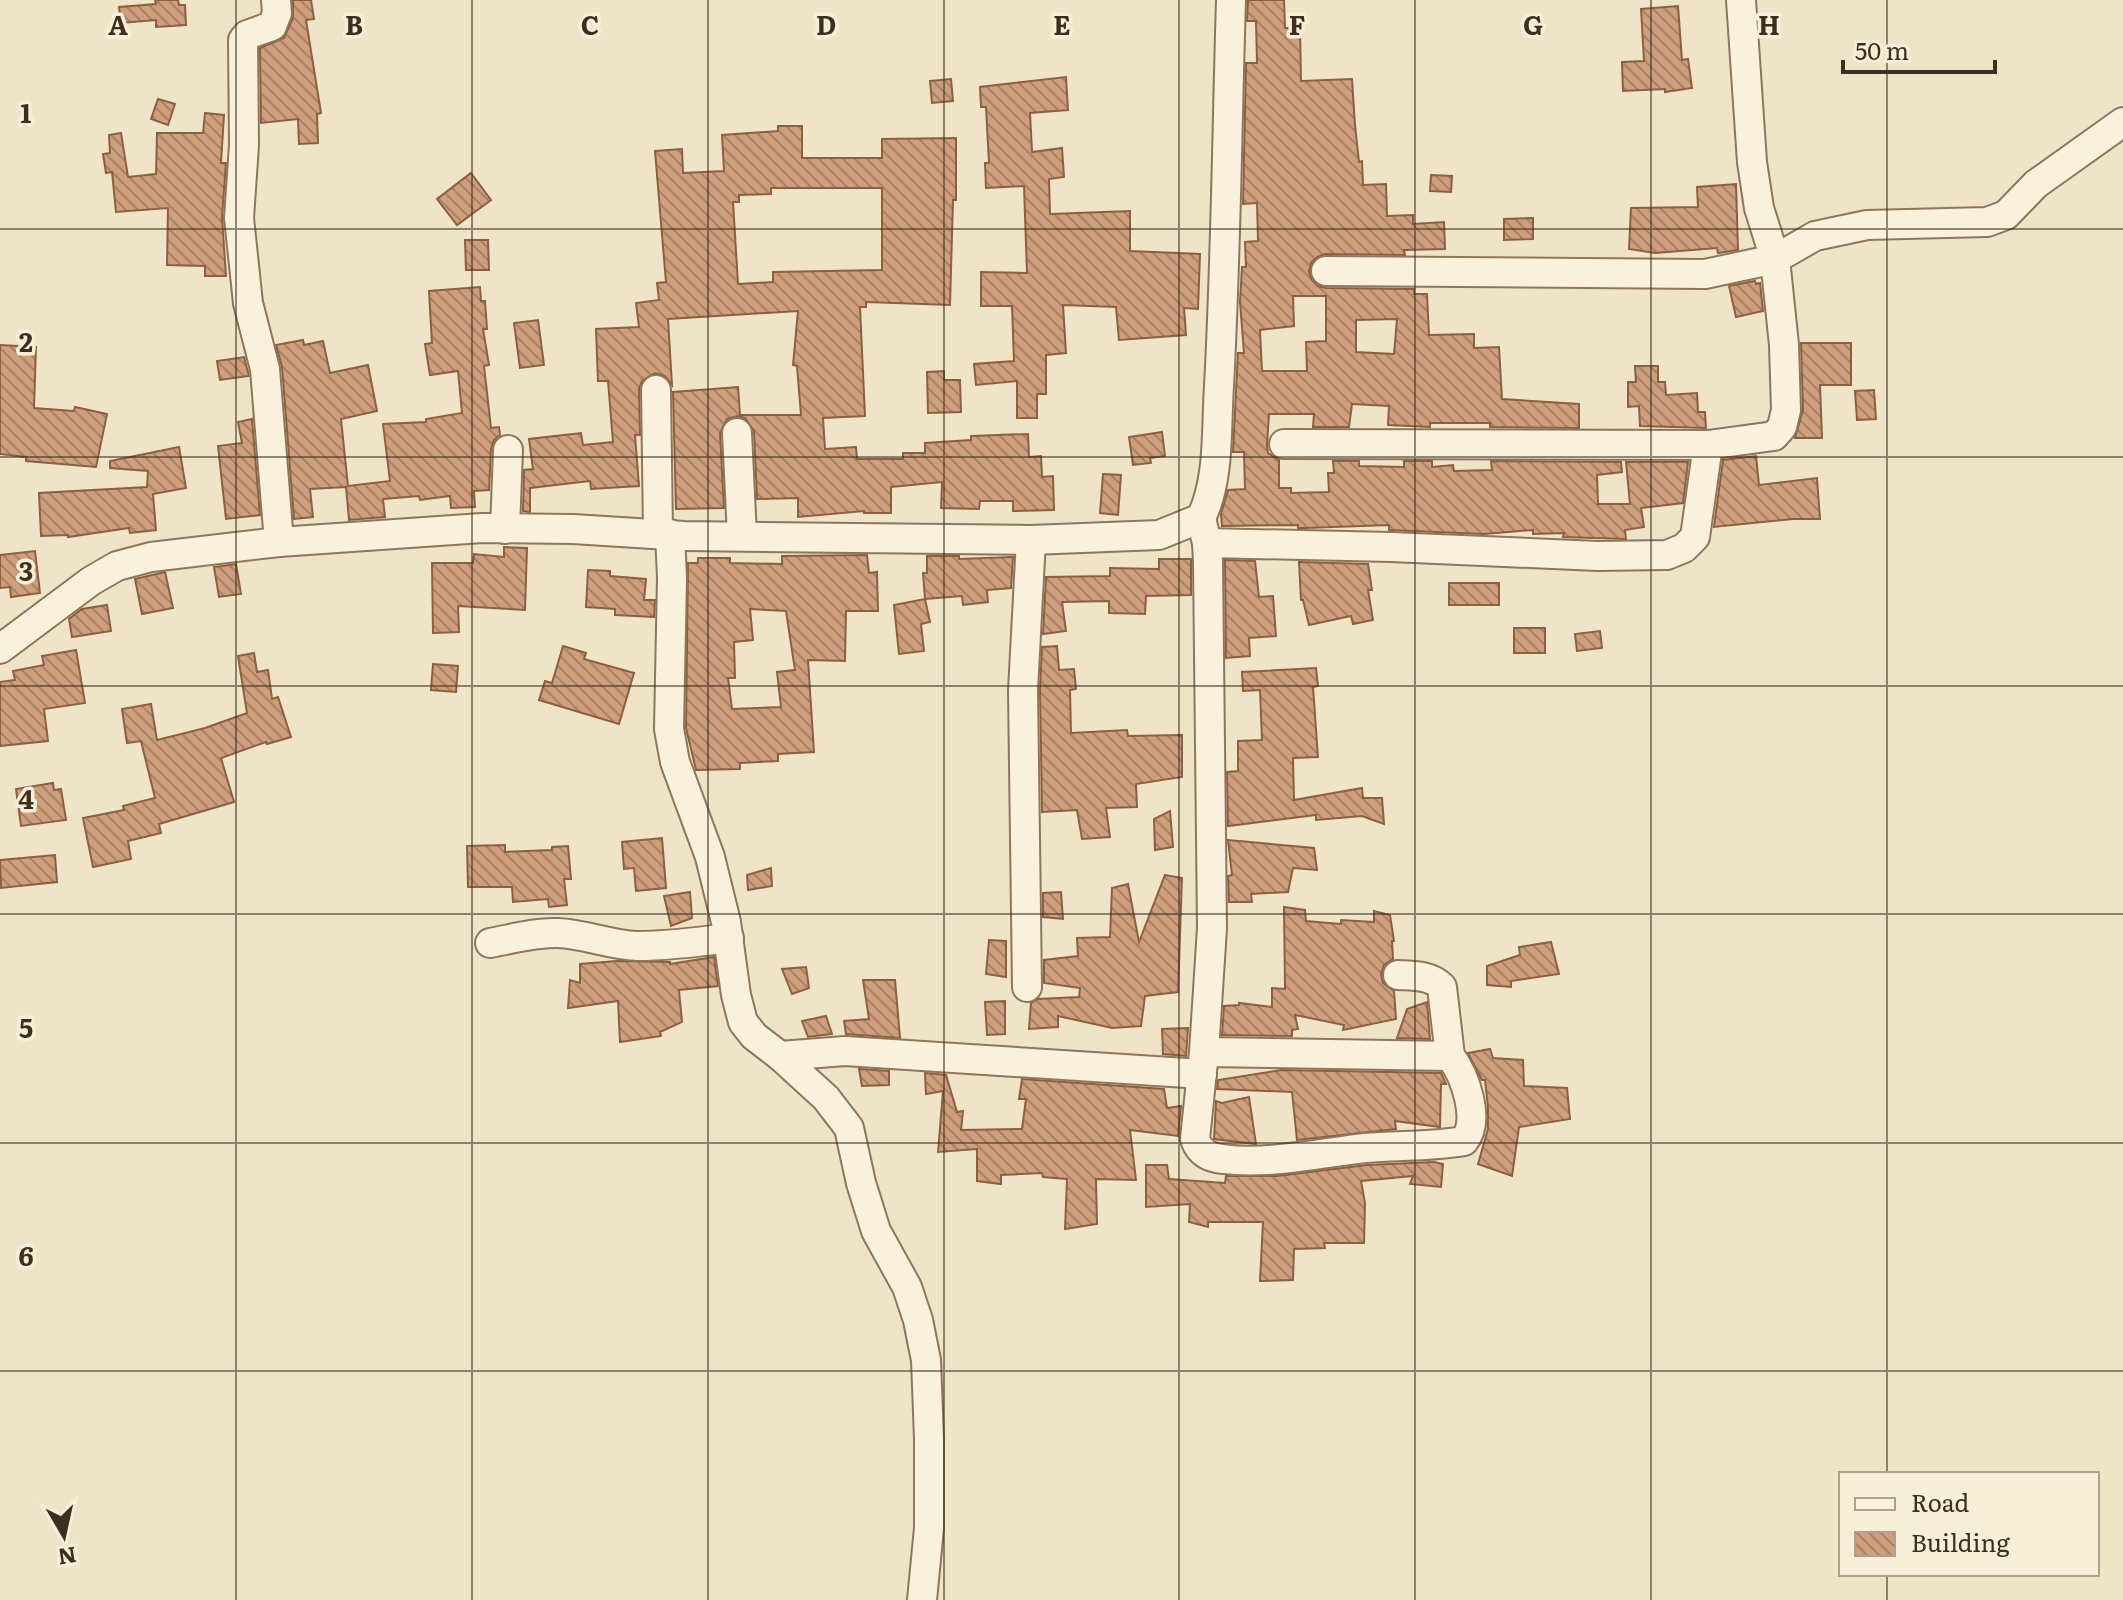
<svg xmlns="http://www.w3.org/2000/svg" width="2123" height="1600" font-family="Literata,serif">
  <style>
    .building { fill: url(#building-back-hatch); stroke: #8d5f41; stroke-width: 2; fill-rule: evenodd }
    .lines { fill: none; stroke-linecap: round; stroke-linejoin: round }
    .minor-casing { stroke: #8d765c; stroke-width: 32 }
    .minor { stroke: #faf1dc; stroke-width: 28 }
    .grid { fill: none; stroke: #3d2e20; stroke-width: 2; stroke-opacity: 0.55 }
    .grid-label { font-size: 26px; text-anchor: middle; font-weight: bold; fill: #3d2e20; stroke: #f7eed8; stroke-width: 7; stroke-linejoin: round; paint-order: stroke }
  </style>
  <defs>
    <pattern id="building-back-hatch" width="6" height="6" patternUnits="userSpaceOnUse" patternTransform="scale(2)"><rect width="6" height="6" fill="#cf9f7d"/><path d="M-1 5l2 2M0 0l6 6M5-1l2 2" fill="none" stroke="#a98266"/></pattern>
  </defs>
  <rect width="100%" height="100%" fill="#f0e4c8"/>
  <g class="building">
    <path d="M155,0H178L179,5H185L186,25L156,27V20L121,23L119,7L156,4Z"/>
    <path d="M293,0H311L314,19L306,20L321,113L317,114L318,143L299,144L298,119L261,123L260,48L284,38L293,18Z"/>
    <path d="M1248,0H1284L1285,28H1300L1301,81L1352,79L1355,125L1359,162L1362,161L1363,185L1386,184L1387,216L1413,215V224L1444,222L1445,249L1404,250L1405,255L1325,254L1317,257L1311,263L1309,272L1312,280L1318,286L1326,288L1414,289V294H1427L1429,335L1474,334V348L1499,347L1502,399L1579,404V428L1490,427V423H1430V427L1388,425L1389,406L1352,404L1349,427H1313L1314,414H1269L1267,445L1268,453L1279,460V488H1291V493L1329,492L1328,473H1334L1333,461H1359V466L1404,467V461H1432V467L1453,465L1454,471L1492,470L1491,461L1621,462L1622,472L1597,475L1598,504H1630L1626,462H1688L1683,503L1641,508L1644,527L1625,530L1626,539L1563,537L1564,533L1533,534V530L1484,534L1389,530V525L1305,528H1298V525L1222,526L1221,514L1228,490L1245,489L1244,452H1233L1238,353H1244L1240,302L1242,267H1246L1245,242L1258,241L1257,203L1243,204L1246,63H1257L1256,21H1247ZM1293,296H1326V341L1306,342L1307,371H1262L1260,330L1294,326ZM1397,319L1394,354L1356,352V320Z"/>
    <path d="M1678,6L1682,60L1688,59L1692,88L1665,92V89L1623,91L1622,62L1644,61L1641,9Z"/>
    <path d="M1066,77L1068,110L1030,113L1032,152L1062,148L1064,177L1049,179L1050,214L1130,211V251L1200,254L1198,309L1184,308L1186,335L1119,340L1116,307L1063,305L1066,353L1046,355V394H1037V418H1017V381L976,385L974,364L1014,361L1012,306H981V272L1027,273L1024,186L986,188L985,163H989L986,107H981L980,87Z"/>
    <path d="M951,79L953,101L932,103L930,81Z"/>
    <path d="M158,99L175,104L168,125L151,119Z"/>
    <path d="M205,113L224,115L221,163H226L222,217L226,276H205V266L167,265L168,208L116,212L112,172L106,173L103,154L110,153L109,135L121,133L128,177L156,174L157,133H203Z"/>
    <path d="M778,126H802V158H882V139L956,138V200H953L950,305L866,302V307H860L865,416L823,418L825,449L856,447L857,459H903V453H925V443L971,440V436L1028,434L1029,457L1041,456L1042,477L1053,476L1054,510L1013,511V501H980L979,509L941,508L942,482L891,487V513H864V511L798,517V498L757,499L754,431L745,418L737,416L727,419L720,433L724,508L676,509L673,392L738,387L740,415H801L797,366L793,365L798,311L668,319L672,385L665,376L655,373L642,381L639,389L640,435H635L639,486L591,489L590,481L530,488V512L523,511L524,470L533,469L529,439L581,433L583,445L613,442L608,381H598L596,329L639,327L636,303L659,300L657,283L666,282L655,151L682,149L683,173L724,171L722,135L778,131ZM771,188H882V270L773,272V282L738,284L733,202H739V195L771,194Z"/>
    <path d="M471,173L491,200L457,225L437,199Z"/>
    <path d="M1431,175L1452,176L1451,192L1430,191Z"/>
    <path d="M1736,184L1738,250L1718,253L1717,248L1655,253L1629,249L1631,208L1698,207L1697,187Z"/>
    <path d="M1533,218V239L1504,240V219Z"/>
    <path d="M465,240H488L489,270H466Z"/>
    <path d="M1755,281L1756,284L1760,283L1763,311L1736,317L1729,286Z"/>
    <path d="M480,287L481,301H485L487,329H483L489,365L484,366L491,428L499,427L500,435L494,440L491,449L489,490L474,491L475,507L451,508L450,496L420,500L419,496L383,499L385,517L349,520L346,487L310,489L313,517L294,519L282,367L276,345L303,340L304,345L323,341L330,373L368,365L377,411L341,419L348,486L390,481L383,424L426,422V419L462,413L458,371L430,375L425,344L432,343L429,291Z"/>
    <path d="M538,320L544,365L520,368L514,323Z"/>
    <path d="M1801,343H1851V385H1820L1822,438H1795L1803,410Z"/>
    <path d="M0,345L36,347L34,408L74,411L75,407L107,414L96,467L26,461V457L0,454Z"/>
    <path d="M244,357L249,376L220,380L217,361Z"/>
    <path d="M1635,366H1658V382H1665L1666,395L1697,393L1698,412H1705L1706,428L1640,426L1639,406L1628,407V382H1636Z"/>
    <path d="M944,371V380H960L961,412L928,413L927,372Z"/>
    <path d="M1874,390L1876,419L1857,420L1855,391Z"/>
    <path d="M252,419L260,515L226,519L218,446L242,443L238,422Z"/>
    <path d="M1162,432L1165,456L1150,458L1151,463L1133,465L1129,437Z"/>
    <path d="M179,447L186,488L153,494L156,530L130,533L129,528L68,537V535L41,536L39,493L147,487L148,471L110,468V461Z"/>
    <path d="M1756,456L1759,485L1817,478L1820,519H1793L1714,527L1723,460Z"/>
    <path d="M1103,474L1121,475L1118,515L1100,513Z"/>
    <path d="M504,547L527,548L525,610L458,606L459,632L433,633L432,563H473L474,554L504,557Z"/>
    <path d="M35,551L40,593L11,597L10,587L0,588V555Z"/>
    <path d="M867,555L869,573L877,572L878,611H846L845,661L808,660L814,752L778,754V761L740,763V769L696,770L686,728L688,563H698V558H730V563L782,564V556ZM750,609L786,611L795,670L777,672L781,707L732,709L728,678H735L734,642L753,640Z"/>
    <path d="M927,556H959V559L1013,557L1011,588L987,590L988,602L963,605L962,596L925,599L930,622L921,624L924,651L899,654L894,605L925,599L923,573H927Z"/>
    <path d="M1159,559H1191V595L1146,596L1145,614L1109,613V601L1062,602L1066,631L1043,634L1046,577L1110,576V568L1159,569Z"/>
    <path d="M1225,560L1255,561L1259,597L1273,596L1276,636L1249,638L1250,656L1226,658Z"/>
    <path d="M1299,562L1368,564L1372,590H1368L1373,620L1353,624L1351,616L1309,625L1303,600H1301Z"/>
    <path d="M236,564L241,594L219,597L214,567Z"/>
    <path d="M588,570L610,571V576L646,579L644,600H655L654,617L615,615V609L586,607Z"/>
    <path d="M165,572L173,608L142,614L135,579Z"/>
    <rect x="1449" y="583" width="50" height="22"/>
    <path d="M107,605L111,631L72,637L69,619L82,609Z"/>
    <rect x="1514" y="628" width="31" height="25"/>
    <path d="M1600,631L1602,648L1577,651L1575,634Z"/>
    <path d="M563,646L586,653L584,659L634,673L619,724L539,700L545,681L552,683Z"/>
    <path d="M1057,646L1059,670L1074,669L1076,689L1070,690L1071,733L1127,730L1128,736L1182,735V777L1136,784L1137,807L1106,808L1110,837L1082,839L1077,810L1042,812L1040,690L1042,647Z"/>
    <path d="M76,650L85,703L44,709L48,741L0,746V682L15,680L13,671L44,665L42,656Z"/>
    <path d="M254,653L257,672L268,670L272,699L278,697L291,737L267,744L266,742L221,758L234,802L159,824L161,833L128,841L131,859L93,867L83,818L124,810L123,806L155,798L141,741L127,743L122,709L151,704L157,740L205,728L247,713L238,656Z"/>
    <path d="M433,664L458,666L456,692L431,690Z"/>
    <path d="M1316,668L1318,686L1313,687L1318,757L1293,758L1294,800L1362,788L1363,798H1382L1384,824L1362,816L1316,820V815L1228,826L1227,772L1238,771V741L1262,740L1260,690L1243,691L1242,672Z"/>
    <path d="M53,783L54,790L61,789L66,820L21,826L16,789Z"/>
    <path d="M1170,811L1173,847L1155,850L1154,819Z"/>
    <path d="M662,838L666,888L636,891L634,868L624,869L622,842Z"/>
    <path d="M1228,840L1314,848L1317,870L1293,868L1288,892L1251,894L1252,902H1229L1228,876L1232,875Z"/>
    <path d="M505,845V852L552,850V847L568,846L571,879H564L567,905L549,907L548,899L513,902L512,887H468L467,846Z"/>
    <path d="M55,855L57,882L1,888L0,860Z"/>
    <path d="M771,868L772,886L748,890L747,875Z"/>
    <path d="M1165,875L1182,878L1178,992L1145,996L1141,1026L1112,1028L1058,1016V1027L1029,1029L1031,1003L1038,999L1079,997L1080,988L1044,983V960L1078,956L1077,938L1110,937L1112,888L1128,884L1139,942Z"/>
    <path d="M690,892L692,918L671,926L664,896Z"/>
    <path d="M1061,892L1063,919L1043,917V893Z"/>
    <path d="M1284,907L1305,910L1306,921L1341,924V920L1374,922V911L1390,915L1394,941H1392L1393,959L1384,965L1381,975L1383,983L1394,991L1396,1019L1343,1030L1344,1025L1295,1015L1298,1029L1292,1030V1036L1222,1035L1224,1006L1239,1005V1003L1272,1007V988L1285,989Z"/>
    <path d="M989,940L1006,941V977L986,974Z"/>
    <path d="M1551,942L1559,974L1511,981V987L1487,985V966L1520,955L1519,947Z"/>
    <path d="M714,957L718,986L679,990L682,1022L660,1032L661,1036L620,1042L618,1001L568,1008L570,980L580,983V964L617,961L670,962V964Z"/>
    <path d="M806,967L809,988L792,994L782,969Z"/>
    <path d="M863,980H895L900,1038L846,1034L844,1021L869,1019Z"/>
    <path d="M1005,1001V1034L987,1035L985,1002Z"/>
    <path d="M1427,1002L1430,1039L1397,1038L1407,1009Z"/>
    <path d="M826,1016L832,1034L808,1037L802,1021Z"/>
    <path d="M1188,1028L1186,1056L1163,1054L1162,1029Z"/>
    <path d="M1490,1049L1493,1058L1523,1060L1524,1086L1567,1088L1570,1119L1519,1127L1512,1176L1478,1164L1488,1129V1107L1485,1080H1482L1468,1053Z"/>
    <path d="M859,1069L889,1071V1085L862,1086Z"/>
    <path d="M1281,1070L1441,1073L1446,1084H1441L1440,1127L1395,1121L1396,1129L1297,1140L1292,1092L1217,1089L1218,1080Z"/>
    <path d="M925,1073L946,1075L957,1112L963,1111L961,1130L1022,1129L1026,1099H1019L1022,1079L1164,1089L1167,1108L1181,1106L1178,1136L1130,1130L1136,1180L1096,1179L1097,1224L1065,1229L1067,1179L1043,1177L1042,1173L1001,1175V1184L977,1181V1149L938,1152L943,1091L926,1094Z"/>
    <path d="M1249,1097L1256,1144L1214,1139L1216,1101L1222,1103Z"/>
    <path d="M1434,1162L1443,1164L1441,1187L1410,1184L1413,1176L1361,1181L1365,1203L1364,1243H1324L1325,1248L1294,1249L1293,1280L1260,1281L1263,1222H1208V1227L1189,1222L1190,1204L1146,1207V1165H1167L1169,1179L1225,1183L1226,1176H1277L1367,1165Z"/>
  </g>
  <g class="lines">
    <g class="minor-casing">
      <g id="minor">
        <path d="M276,0L277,13L272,26L247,35L243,40L244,145L239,218L248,303L265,369L279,542"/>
        <path d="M1326,271L1705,274L1775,259L1815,236L1867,225L1987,222L2006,215L2036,184L2123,122"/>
        <path d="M656,390L658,533"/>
        <path d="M737,433L742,536"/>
        <path d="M1284,444L1708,445L1774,436L1782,427L1786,410L1784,345L1775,259L1759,208L1752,162L1741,0"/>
        <path d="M1201,518L1207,543L1208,562L1212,928L1204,1052L1195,1139C1199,1152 1209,1158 1223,1159C1267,1165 1321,1153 1365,1148C1398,1145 1431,1147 1464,1141C1481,1120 1465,1075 1450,1056L1204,1052"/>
        <path d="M505,529L508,450"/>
        <path d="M670,534L672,578L669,729L675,762L710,857L726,922L736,995L743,1022L754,1036L780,1056L845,1051L1202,1074"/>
        <path d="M1207,543L1391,547L1598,556L1667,555L1684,548L1695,537L1708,445"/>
        <path d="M0,649L91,581L117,566L151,557L279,542L482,528L573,529L684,536L1031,540L1159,535L1201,518C1220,479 1216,429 1219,386C1226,257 1227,129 1231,0"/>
        <path d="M490,943C512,939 536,932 558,933C585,934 609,945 637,946C668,946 699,942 729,938"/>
        <path d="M1398,975C1414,976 1431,975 1442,987L1450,1056"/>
        <path d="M1027,987L1023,690L1031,540"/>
        <path d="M780,1056L826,1098L849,1128L861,1183L876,1231L907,1287L918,1320L926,1360L929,1439V1528L922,1600"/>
      </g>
    </g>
    <use href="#minor" class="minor"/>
  </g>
  <path class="grid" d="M236,0V1600M472,0V1600M708,0V1600M944,0V1600M1179,0V1600M1415,0V1600M1651,0V1600M1887,0V1474M0,229H2123M0,457H2123M0,686H2123M0,914H2123M0,1143H2123M0,1371H2123M1887,1574V1600"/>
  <g class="grid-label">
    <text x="118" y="35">A</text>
    <text x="354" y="35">B</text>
    <text x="590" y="35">C</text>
    <text x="826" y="35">D</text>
    <text x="1062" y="35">E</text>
    <text x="1297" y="35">F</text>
    <text x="1533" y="35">G</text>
    <text x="1769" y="35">H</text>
    <text x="26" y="123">1</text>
    <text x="26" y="352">2</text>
    <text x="26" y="581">3</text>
    <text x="26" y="809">4</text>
    <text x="26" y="1038">5</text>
    <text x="26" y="1266">6</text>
  </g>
  <rect x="1839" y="1472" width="260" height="104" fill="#f7eed8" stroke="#ada18e" stroke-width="2"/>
  <rect x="1855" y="1498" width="40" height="12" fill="#faf1dc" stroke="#ada18e" stroke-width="2"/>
  <text x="1911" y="1512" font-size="24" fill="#3d2e20">Road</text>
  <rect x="1855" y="1532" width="40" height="24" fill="url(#building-back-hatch)" stroke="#ada18e" stroke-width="2"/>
  <text x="1911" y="1552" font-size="24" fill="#3d2e20">Building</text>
  <g transform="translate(64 1536) rotate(171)" stroke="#f7eed8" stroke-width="6" paint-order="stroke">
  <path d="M0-6L14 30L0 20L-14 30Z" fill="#3d2e20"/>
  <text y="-12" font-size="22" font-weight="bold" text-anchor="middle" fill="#3d2e20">N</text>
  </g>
  <path d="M1843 60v12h152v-12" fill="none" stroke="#3d2e20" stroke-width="4"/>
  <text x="1855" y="60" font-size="24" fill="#3d2e20" stroke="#f7eed8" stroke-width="6" paint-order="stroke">50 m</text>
</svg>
